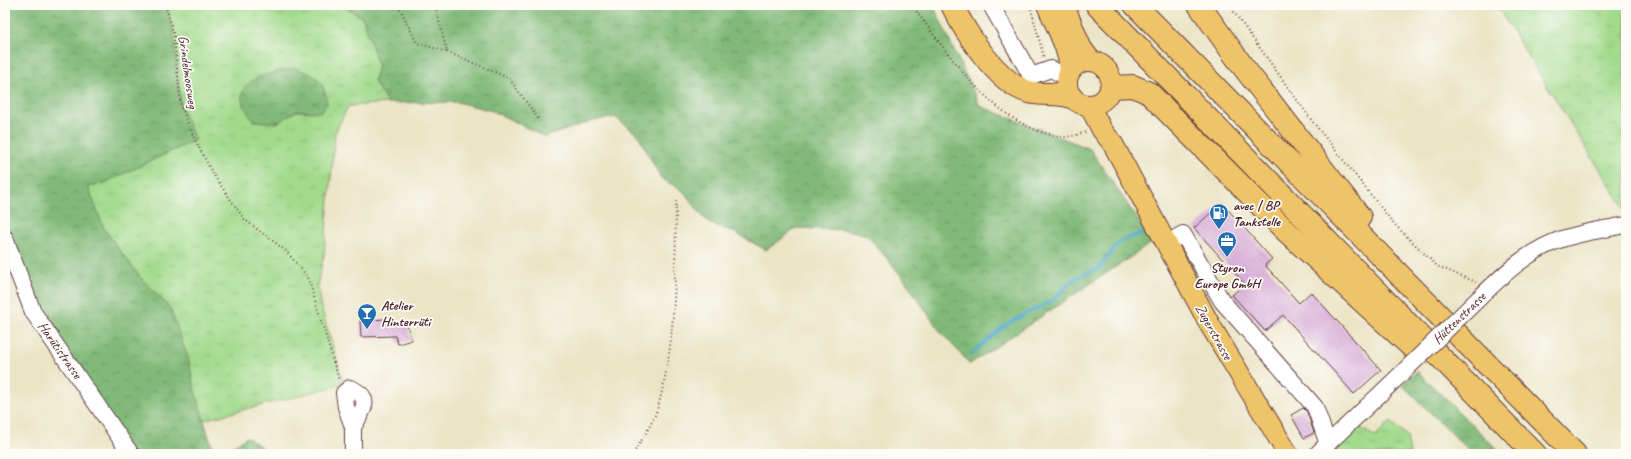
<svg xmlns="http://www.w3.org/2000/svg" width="1631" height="459" font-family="Caveat,sans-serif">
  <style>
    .grass { fill: url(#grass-tufts); stroke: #767c5c; fill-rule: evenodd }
    .forest { fill: url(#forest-crowns); stroke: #666c52 }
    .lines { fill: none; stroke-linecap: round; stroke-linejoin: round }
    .stream { stroke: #4ca9ca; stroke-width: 3.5 }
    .building { fill: url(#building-back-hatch) }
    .minor-casing { stroke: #623d42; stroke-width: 18 }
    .major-casing { stroke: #623d42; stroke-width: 22 }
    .highway-casing { stroke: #623d42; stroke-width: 24 }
    .path { stroke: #623d42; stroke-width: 2; stroke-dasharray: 1 3; stroke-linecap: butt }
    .minor { stroke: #fff; stroke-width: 16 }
    .major { stroke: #efc469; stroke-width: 20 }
    .highway { stroke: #efc469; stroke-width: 22 }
    .minor-bridge-casing { stroke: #623d42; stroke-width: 18; stroke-linecap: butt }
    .minor-bridge { stroke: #fff; stroke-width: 16 }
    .labels { text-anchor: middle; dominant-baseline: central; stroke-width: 3.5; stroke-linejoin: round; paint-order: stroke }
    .street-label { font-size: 14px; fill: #4a1f2b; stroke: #fdfcf7 }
    .poi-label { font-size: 14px; font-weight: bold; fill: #4a1f2b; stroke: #fdfcf7; text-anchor: start }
  </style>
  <defs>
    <pattern id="grass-tufts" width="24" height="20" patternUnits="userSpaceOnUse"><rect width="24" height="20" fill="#a2da8c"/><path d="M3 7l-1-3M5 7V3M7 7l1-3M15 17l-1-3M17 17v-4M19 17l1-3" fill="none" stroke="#8dbb79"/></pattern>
    <pattern id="forest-crowns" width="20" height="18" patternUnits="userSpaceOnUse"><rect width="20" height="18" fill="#81ba78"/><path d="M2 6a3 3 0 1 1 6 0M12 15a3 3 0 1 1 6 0" fill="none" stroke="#6c9763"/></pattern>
    <pattern id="building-back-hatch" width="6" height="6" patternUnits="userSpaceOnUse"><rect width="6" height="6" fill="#dcb1dc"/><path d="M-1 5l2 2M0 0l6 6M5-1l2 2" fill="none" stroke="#be98bd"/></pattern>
  </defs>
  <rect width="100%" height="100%" fill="#fdfcf7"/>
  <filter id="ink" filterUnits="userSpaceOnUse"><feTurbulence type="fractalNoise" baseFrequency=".025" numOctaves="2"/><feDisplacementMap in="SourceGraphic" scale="8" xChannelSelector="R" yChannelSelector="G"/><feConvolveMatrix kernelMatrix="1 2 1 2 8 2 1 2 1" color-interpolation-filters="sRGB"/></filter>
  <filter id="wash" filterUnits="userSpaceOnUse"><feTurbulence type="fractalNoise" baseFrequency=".012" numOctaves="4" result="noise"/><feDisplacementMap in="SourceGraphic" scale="16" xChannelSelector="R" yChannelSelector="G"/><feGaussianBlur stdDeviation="0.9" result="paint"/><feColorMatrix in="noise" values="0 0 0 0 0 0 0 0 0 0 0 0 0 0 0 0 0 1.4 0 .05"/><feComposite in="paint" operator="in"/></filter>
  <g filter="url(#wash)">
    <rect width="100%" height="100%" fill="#ebe5c6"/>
    <g class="grass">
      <path d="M166,5H342L363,18L378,65L374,82L388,103L348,106L335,133L324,255L317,286L321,307L344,384L204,420L170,308L139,276L104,229L87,186L102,184L195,140L181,107L174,37ZM316,77L320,111H296L277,123Z"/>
      <path d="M1496,5H1626V211Z"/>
      <path d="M1390,421L1407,436L1410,454H1332L1359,427L1376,437Z"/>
    </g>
    <g class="forest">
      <path d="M5,5H166L174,37L181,107L195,140L102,184L88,186L104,229L139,276L170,308L188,358L195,391L214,454H131L33,312L5,238Z"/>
      <path d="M342,5H933L980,106L1090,149L1153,242L970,364L939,330L904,279L867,235L846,230L797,228L766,250L732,231L708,223L683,191L661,178L638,135L615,117L592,121L545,137L493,111L457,102L388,103L374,82L378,65L363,18Z"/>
      <path d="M295,68C317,76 324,79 327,104L320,112L296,111L277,123L254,121C220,82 265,74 295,68Z"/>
      <path d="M1417,371L1502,454H1473L1402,385Z"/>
      <path d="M247,437L263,448L267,454H232L231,447Z"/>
    </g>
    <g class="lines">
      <path class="stream" d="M971,354L1007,324L1053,300L1066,286L1078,277L1099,268L1120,241L1143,233"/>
    </g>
    <g id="blocks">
      <g class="building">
        <path d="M1222,203L1272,259L1265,265L1299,303L1311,292L1381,370L1354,394L1283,315L1265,331L1232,295L1245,284L1194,228Z"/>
        <path d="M384,319L385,324L406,322L412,340L398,344L395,336L361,337L360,321Z"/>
        <path d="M1303,408L1307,412L1314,433L1304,438L1291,415Z"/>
      </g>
    </g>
  </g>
  <g filter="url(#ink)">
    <use href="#blocks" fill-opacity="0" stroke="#623d42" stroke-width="1"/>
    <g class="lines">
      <g class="minor-casing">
        <g id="minor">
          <path d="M991,5L1031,76L1051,69L1067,77"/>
          <path d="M5,238L33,312L131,454"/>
          <path d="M1166,244L1183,234L1222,301L1315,407L1328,444"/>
          <path d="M1473,304C1500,278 1526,251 1562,239C1583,232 1605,229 1626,225"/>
          <path d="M353,454V427L346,407L344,393L350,388C374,398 363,409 353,427"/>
          <path d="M1317,454L1399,376"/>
        </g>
      </g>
      <g class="major-casing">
        <g id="major">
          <path d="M1047,5C1055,25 1069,49 1070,71"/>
          <path d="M1064,5L1081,47L1091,61"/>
          <circle cx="1089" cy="83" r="22"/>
          <path d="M1089,105L1102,130L1113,144L1210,325L1288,454"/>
        </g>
      </g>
      <g class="highway-casing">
        <g id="highway">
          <path d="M952,5C965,32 998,84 1029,92C1043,96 1057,92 1071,97"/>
          <path d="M1097,5L1535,454"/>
          <path d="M1135,5L1575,454"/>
          <path d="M1199,5L1241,64L1360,217"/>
          <path d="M1111,87L1133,86L1149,93L1285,230L1414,349"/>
        </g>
      </g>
      <g class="path">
        <path d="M166,5L174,37L181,107L195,140L213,174L244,219L286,251L308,277L339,380"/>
        <path d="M398,5L417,43L447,52L435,5"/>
        <path d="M912,5C945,50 989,117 1045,133C1050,134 1055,137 1060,137C1068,138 1079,134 1087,132"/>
        <path d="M1030,5L1044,58"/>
        <path d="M1229,5L1313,122L1394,224L1437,266L1476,282"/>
        <path d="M447,52L509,78L540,121"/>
        <path d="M1106,55L1112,60L1118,70"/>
        <path d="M633,454C643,438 654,422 659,403C677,337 675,268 676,201"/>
      </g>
      <use href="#minor" class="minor"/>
      <use href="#major" class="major"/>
      <use href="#highway" class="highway"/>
      <g class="minor-bridge-casing">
        <path id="minor-bridge" d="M1399,376L1473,304"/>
      </g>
      <use href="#minor-bridge" class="minor-bridge"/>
    </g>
  </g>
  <defs>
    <g id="fuel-pin" transform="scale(1)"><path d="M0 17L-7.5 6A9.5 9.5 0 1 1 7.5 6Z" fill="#1f6fb2" stroke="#fdfcf7"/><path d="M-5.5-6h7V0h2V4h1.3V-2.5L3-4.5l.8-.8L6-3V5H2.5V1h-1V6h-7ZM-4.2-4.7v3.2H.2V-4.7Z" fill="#fff"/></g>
    <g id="office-pin" transform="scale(1)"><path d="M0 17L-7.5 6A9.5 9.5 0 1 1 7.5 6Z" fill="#1f6fb2" stroke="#fdfcf7"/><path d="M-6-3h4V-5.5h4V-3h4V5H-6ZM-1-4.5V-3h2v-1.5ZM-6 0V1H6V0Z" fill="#fff"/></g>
    <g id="bar-pin" transform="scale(1)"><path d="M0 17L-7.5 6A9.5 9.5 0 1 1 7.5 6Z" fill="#1f6fb2" stroke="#fdfcf7"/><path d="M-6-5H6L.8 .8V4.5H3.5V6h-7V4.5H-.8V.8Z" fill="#fff"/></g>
  </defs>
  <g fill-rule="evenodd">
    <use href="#fuel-pin" x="1219" y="213"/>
    <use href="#office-pin" x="1227" y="241"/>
    <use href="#bar-pin" x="367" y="313"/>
  </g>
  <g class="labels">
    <g class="street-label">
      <text transform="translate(188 72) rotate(82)">Grindelmoosweg</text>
      <text transform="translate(1459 318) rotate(-44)">Hüttenstrasse</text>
      <text transform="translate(1214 332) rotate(61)">Zugerstrasse</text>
      <text transform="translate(60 350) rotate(55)">Harütistrasse</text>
    </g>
    <g class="poi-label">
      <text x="1233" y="205">avec | BP<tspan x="1233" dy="16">Tankstelle</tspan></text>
      <text x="1227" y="267" text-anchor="middle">Styron<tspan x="1227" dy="16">Europe GmbH</tspan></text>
      <text x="381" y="305">Atelier<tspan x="381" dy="16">Hinterrüti</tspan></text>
    </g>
  </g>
  <rect width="1631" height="459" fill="none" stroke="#fdfcf7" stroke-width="20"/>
</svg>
